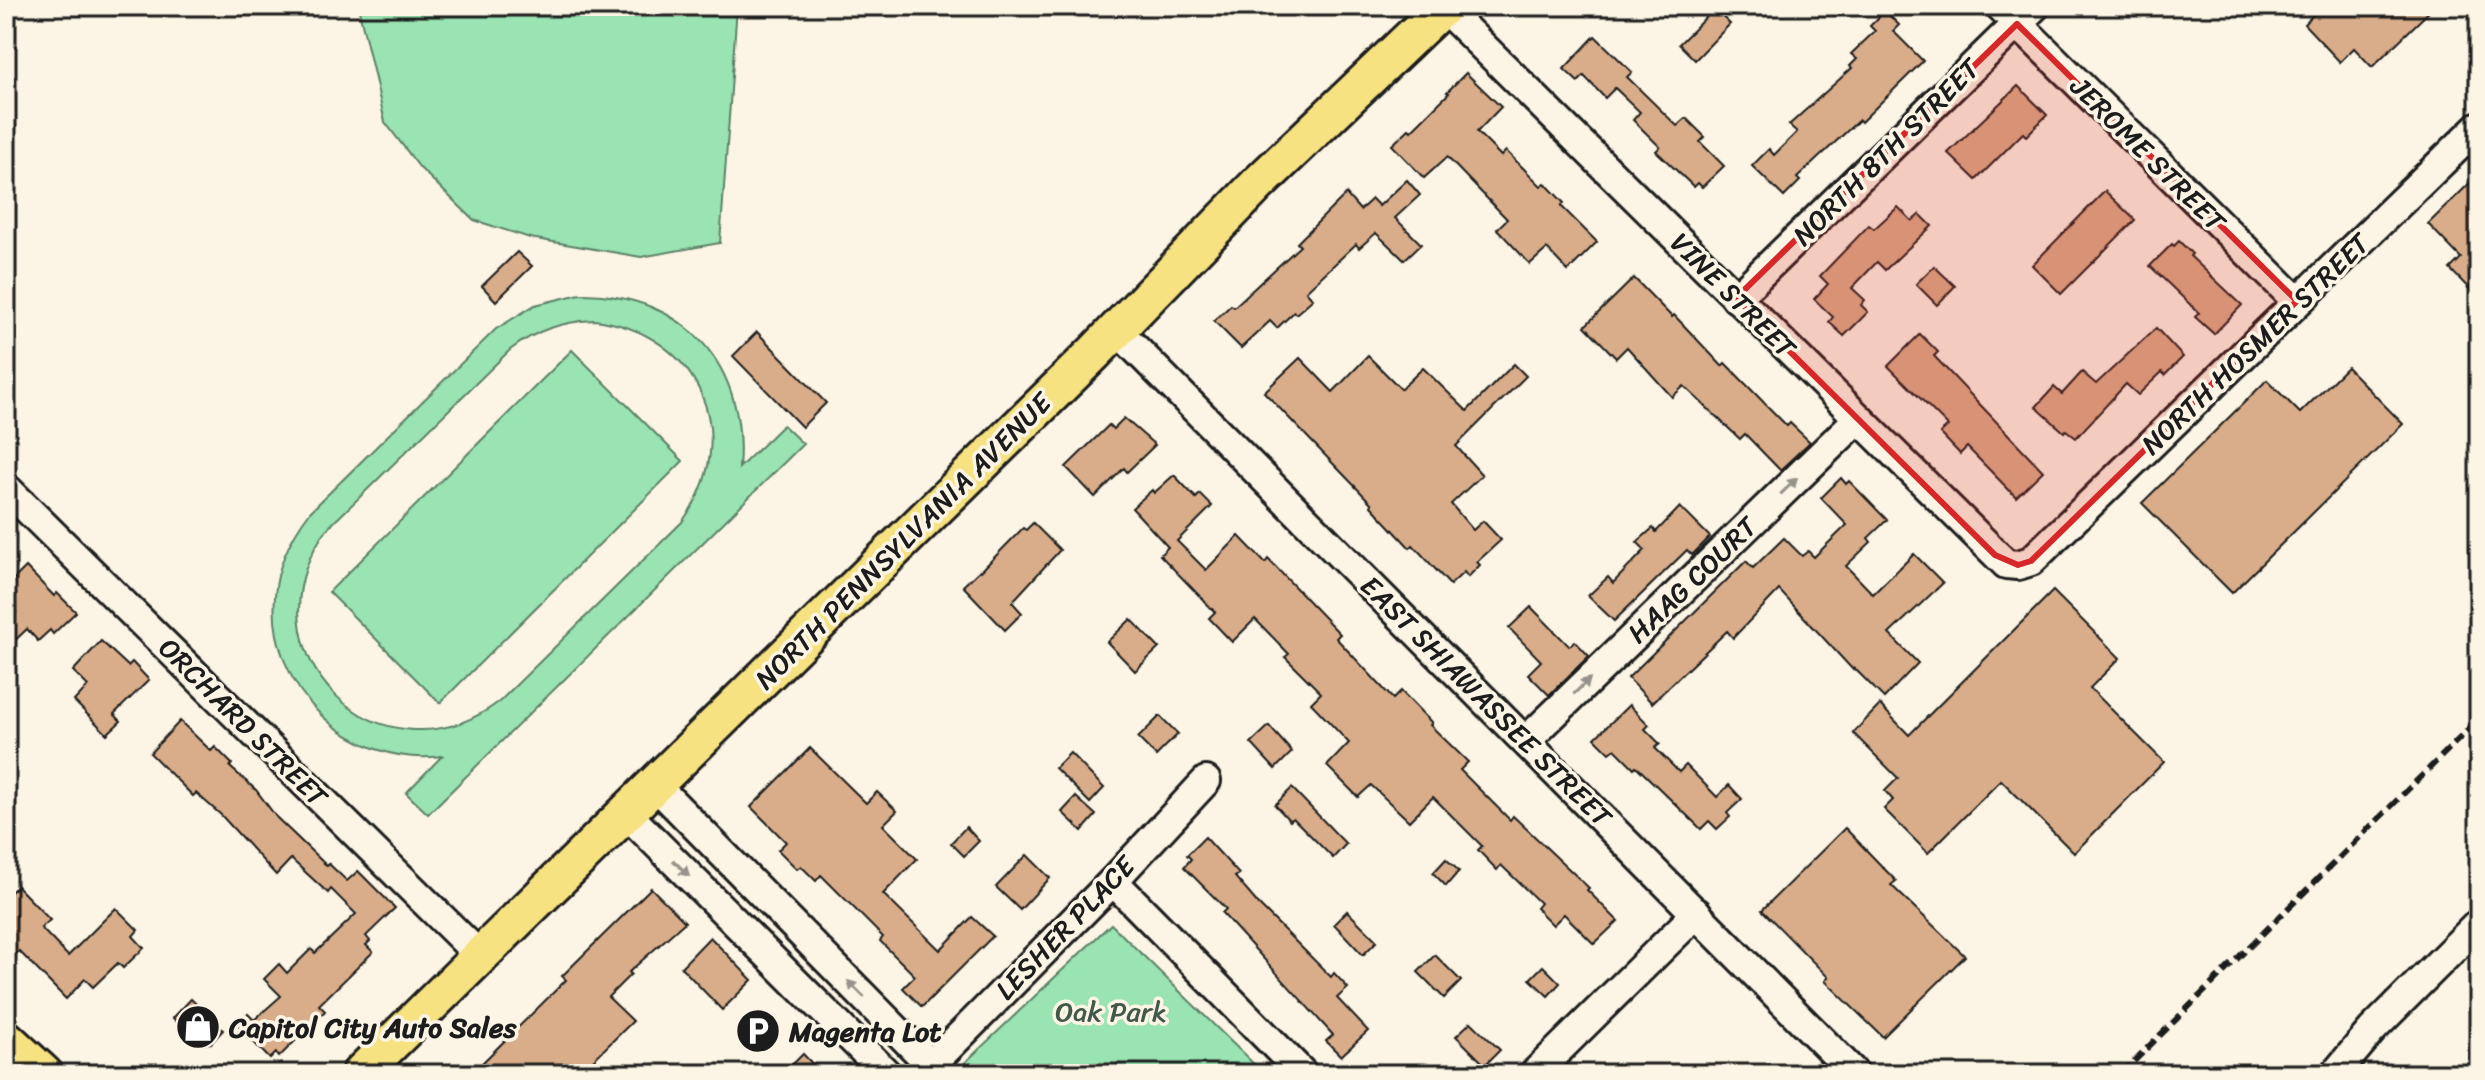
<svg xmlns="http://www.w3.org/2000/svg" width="2485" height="1080" font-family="Sriracha,sans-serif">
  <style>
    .green { fill: #9ae3b2; stroke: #5b8067; stroke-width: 2; fill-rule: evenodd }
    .building { fill: #d9ad8a; stroke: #1c1c1c; stroke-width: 2 }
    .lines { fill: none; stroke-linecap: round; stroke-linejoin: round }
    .minor-casing { stroke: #1c1c1c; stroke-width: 34 }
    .major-casing { stroke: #1c1c1c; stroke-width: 42 }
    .minor { stroke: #fcf5e5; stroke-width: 28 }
    .major { stroke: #f7e281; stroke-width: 36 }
    .rail { stroke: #1c1c1c; stroke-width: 6; stroke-dasharray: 12 6; stroke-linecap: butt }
    .oneway { fill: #97938b }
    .marked { fill: #d62828; fill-opacity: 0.2; stroke: #d62828; stroke-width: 6; stroke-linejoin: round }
    .labels { text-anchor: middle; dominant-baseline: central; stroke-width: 7; stroke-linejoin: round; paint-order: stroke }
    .street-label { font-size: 28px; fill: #1c1c1c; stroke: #fcf5e5 }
    .park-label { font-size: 28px; fill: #425849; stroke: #fcf5e5 }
    .poi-label { font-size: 28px; font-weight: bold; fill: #1c1c1c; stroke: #fcf5e5; text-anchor: start }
  </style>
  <rect width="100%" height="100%" fill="#fcf5e5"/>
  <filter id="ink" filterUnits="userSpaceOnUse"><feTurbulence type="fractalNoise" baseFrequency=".0125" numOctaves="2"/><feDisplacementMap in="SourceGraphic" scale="16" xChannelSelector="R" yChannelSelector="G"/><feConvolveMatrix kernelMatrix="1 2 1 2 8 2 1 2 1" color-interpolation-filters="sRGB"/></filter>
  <g filter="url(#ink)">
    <g class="green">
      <path d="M358,6H737L720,243L641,257L530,238L474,220L420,168L385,122Z"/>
      <path d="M580,294C685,294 748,365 739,468L783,425L803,444L428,814L406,793L442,756C350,768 267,688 275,596C277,564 291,537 310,512L496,329L535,305ZM594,320C699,332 745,437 682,522L500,701C380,792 238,651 327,529L510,350C536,330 561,322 594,320Z"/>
      <path d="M572,350L683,461L440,703L329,592Z"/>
      <path d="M1111,924L1264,1074H953Z"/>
    </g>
    <g class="building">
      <path d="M2322,6H2435L2372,67L2354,48L2340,62L2304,24Z"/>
      <path d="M1714,9L1730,24L1695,60L1679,44Z"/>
      <path d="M1885,11L1899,25L1893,31L1923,61L1861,122L1859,120L1797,178L1800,181L1784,197L1752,166L1769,149L1774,155L1797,132L1789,125L1852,68L1850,66L1857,59L1851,54L1875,31L1870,26Z"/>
      <path d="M1595,36L1632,72L1627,77L1677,126L1686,118L1705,137L1700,142L1724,166L1702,187L1698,183L1694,187L1656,151L1660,147L1633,120L1640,112L1615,88L1605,98L1584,76L1578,82L1564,69Z"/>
      <path d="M1466,73L1501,107L1477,132L1501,156L1506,151L1541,186L1545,183L1564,203L1561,206L1597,242L1568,271L1547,249L1530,264L1497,229L1507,219L1447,157L1424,178L1392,145L1409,129L1411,131L1449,93L1447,92Z"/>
      <path d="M2018,86L2047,115L2026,136L2023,133L1976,180L1948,153Z"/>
      <path d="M2479,174V299L2450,269L2461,258L2428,224Z"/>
      <path d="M1407,180L1420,195L1395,218L1421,244L1404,260L1376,233L1359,248L1356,244L1306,291L1313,299L1296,314L1294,312L1277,328L1270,321L1241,348L1214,321L1231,305L1234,307L1300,246L1297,243L1346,194L1360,210L1372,199L1379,206Z"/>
      <path d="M2105,191L2135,220L2061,294L2032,265Z"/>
      <path d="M1898,207L1912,221L1920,214L1932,226L1885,270L1877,262L1852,288L1865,300L1861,305L1868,312L1844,336L1829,322L1833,317L1814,299L1828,284L1820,276L1869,225L1874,229Z"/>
      <path d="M2179,241L2192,254L2190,256L2242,305L2214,334L2195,317L2199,313L2150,266L2172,244L2174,246Z"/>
      <path d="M517,252L532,266L496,301L482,286Z"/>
      <path d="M1934,266L1955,286L1937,305L1916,284Z"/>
      <path d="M1634,278L1672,317L1674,315L1722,366L1725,363L1787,426L1790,423L1810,442L1780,470L1745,434L1740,439L1684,386L1672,397L1627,347L1616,358L1585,326Z"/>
      <path d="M2156,328L2183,357L2165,375L2162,372L2138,395L2126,384L2076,438L2066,430L2064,432L2036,407L2054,387L2062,394L2082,372L2096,384Z"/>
      <path d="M757,332L826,403L802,427L733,356Z"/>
      <path d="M1920,334L1938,352L1934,356L2043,471L2016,497L1967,447L1960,454L1940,433L1948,426L1888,366Z"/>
      <path d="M1368,356L1401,389L1423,368L1467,411L1514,364L1526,376L1456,446L1482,475L1451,504L1473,530L1483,521L1501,540L1477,562L1480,565L1468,577L1464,572L1450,585L1413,545L1410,548L1371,506L1372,504L1264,392L1300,358L1333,392Z"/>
      <path d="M2347,367L2403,424L2232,593L2142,503L2267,380L2300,413Z"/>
      <path d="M1124,418L1155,445L1127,472L1124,468L1095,497L1066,467L1109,425L1113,429Z"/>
      <path d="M1174,475L1196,498L1200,494L1212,506L1177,541L1206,570L1239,536L1265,563L1268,559L1340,634L1336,638L1393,699L1401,691L1432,723L1430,725L1468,762L1460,770L1510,820L1513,816L1589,888L1587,890L1618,921L1594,944L1564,914L1553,925L1536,908L1540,903L1501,865L1497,870L1478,850L1482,846L1433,797L1409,821L1371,785L1358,797L1327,766L1349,743L1311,703L1321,693L1285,657L1289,654L1255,619L1232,642L1209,618L1215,612L1160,555L1168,547L1132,508L1152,490L1154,493Z"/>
      <path d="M1841,478L1846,484L1849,481L1887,520L1868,538L1871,542L1846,566L1873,594L1914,554L1943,583L1889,634L1918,663L1884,698L1854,668L1853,670L1779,590L1733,638L1727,631L1652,703L1628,678L1746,561L1753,568L1784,538L1802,556L1808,551L1814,557L1847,525L1821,498Z"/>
      <path d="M1680,507L1710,537L1692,555L1687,550L1614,621L1588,596L1608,577L1613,583L1645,550L1637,542L1653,528L1656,532Z"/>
      <path d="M1033,523L1060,550L1012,602L1022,613L1005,630L963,586L980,570L981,571L1023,528L1026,530Z"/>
      <path d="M26,567L54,596L57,593L76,612L53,634L50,630L38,641L27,629L6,649V622L16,612L6,602V587Z"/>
      <path d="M2053,591L2120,658L2090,688L2164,762L2074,853L2001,780L1928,853L1884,809L1893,800L1885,791L1898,778L1853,733L1880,705L1909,735Z"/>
      <path d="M1531,607L1569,646L1575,641L1589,656L1549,695L1528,674L1541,661L1509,628Z"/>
      <path d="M1131,619L1159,648L1135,671L1107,642Z"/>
      <path d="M101,641L128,666L132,662L149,680L114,714L121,721L107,734L74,701L88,686L73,671Z"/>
      <path d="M1629,705L1649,725L1645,729L1660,744L1655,748L1679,772L1686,765L1717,797L1729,785L1742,799L1727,813L1730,817L1717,829L1709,821L1701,829L1636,766L1634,768L1615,749L1610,753L1595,738Z"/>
      <path d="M1160,716L1178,734L1156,756L1138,738Z"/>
      <path d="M180,721L211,751L215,747L232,764L230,767L256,790L277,818L327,866L329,864L347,881L358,871L395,908L366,936L370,941L366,945L373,952L319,1005L325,1011L279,1057L276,1053L270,1059L237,1025L248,1014L254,1020L281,996L264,979L279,964L287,973L311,949L315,953L356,914L331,889L328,893L291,859L276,875L221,815L196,793L193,796L150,753Z"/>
      <path d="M1269,726L1292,752L1275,769L1251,743Z"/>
      <path d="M810,748L866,803L877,792L897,811L883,825L917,859L883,894L940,950L972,917L993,936L922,1007L903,988L915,976L880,941L883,937L821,875L816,881L801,866L797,869L778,850L786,842L751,807Z"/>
      <path d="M1070,753L1104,788L1090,803L1055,768Z"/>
      <path d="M1292,788L1346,844L1333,858L1293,818L1290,821L1275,805Z"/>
      <path d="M1076,797L1096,815L1082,831L1062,812Z"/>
      <path d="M966,827L979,841L964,856L951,843Z"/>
      <path d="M1845,828L1896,881L1891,885L1965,956L1883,1037L1825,981L1828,977L1762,910Z"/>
      <path d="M1205,837L1239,874L1235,877L1259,905L1331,977L1334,973L1348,988L1337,998L1368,1031L1341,1056L1326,1041L1333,1035L1222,913L1226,909L1184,867L1191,859L1187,855Z"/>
      <path d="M1027,855L1050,878L1020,910L996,887Z"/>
      <path d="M1446,859L1459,871L1446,886L1433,873Z"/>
      <path d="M17,886L50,920L41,928L68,956L116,908L138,930L133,936L144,948L123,968L118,963L93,987L85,979L66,999L19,951L6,964V897Z"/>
      <path d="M651,888L685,922L629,972L631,974L608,997L633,1021L579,1074H471L566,980L562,976Z"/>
      <path d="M1347,911L1377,941L1363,955L1334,924Z"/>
      <path d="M710,937L752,980L722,1010L681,967Z"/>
      <path d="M1435,955L1461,981L1444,998L1418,972Z"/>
      <path d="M1543,966L1560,983L1548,996L1530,979Z"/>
      <path d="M191,999L223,1030L211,1043L199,1044L173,1018Z"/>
      <path d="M1471,1022L1500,1050L1485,1065L1456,1036Z"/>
      <path d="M803,1054L822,1074H783Z"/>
    </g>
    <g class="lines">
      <g class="minor-casing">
        <g id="minor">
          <path d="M2000,6L2297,301"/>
          <path d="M1443,7L2006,564L2018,565L2031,561L2479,126"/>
          <path d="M1736,298L2035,6"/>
          <path d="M1116,329L1855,1074"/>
          <path d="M6,488L480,956"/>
          <path d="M1526,741L1858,419"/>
          <path d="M655,785L931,1065"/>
          <path d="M626,813L887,1074"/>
          <path d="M1113,881L1303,1074"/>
          <path d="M922,1074L1113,881L1206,781"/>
          <path d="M1534,1074L1697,913"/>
          <path d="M2335,1074L2372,1030L2479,923"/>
        </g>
      </g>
      <g class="major-casing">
        <g id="major">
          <path d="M6,1039L44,1074"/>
          <path d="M360,1074L1095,352L1259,183L1444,6"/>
        </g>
      </g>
      <use href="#minor" class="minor"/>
      <use href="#major" class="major"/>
      <path class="rail" d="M2121,1074L2479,719"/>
    </g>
    <defs><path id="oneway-solid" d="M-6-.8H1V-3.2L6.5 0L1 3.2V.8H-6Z" transform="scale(2)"/></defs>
    <g class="oneway">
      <use href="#oneway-solid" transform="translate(1789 486) rotate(-44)"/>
      <use href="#oneway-solid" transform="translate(1582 686) rotate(-44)"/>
      <use href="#oneway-solid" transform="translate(681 868) rotate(45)"/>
      <use href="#oneway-solid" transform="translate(856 989) rotate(-135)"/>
    </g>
  </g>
  <path class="marked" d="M2017,24L2297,301L2031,561L2018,565L1995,555L1736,298Z"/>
  <defs>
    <g id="shop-disc" transform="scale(2.3)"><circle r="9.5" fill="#1c1c1c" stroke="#fcf5e5"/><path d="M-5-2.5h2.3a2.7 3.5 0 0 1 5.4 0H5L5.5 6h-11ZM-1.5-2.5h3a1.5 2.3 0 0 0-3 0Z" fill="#fff"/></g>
    <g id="parking-disc" transform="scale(2.3)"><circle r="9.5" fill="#1c1c1c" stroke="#fcf5e5"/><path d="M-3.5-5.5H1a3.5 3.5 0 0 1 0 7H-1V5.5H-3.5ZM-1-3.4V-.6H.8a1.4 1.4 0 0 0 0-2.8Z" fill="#fff"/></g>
  </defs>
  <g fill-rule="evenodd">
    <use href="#shop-disc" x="198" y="1027"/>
    <use href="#parking-disc" x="758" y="1031"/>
  </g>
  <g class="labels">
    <g class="street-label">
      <text transform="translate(1886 152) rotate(-45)">NORTH 8TH STREET</text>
      <text transform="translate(2148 154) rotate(45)">JEROME STREET</text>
      <text transform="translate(1733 295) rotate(45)">VINE STREET</text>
      <text transform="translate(2255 344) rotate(-44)">NORTH HOSMER STREET</text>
      <text transform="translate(903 541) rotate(-45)">NORTH PENNSYLVANIA AVENUE</text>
      <text transform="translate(1692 580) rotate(-44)">HAAG COURT</text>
      <text transform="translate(1486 701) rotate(45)">EAST SHIAWASSEE STREET</text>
      <text transform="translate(243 722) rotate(45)">ORCHARD STREET</text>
      <text transform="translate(1065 928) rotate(-46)">LESHER PLACE</text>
    </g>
    <g class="park-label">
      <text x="1111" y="1011">Oak Park</text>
    </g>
    <g class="poi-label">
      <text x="229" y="1027">Capitol City Auto Sales</text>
      <text x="789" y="1031">Magenta Lot</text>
    </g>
  </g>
  <rect width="2485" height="1080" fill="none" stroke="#fcf5e5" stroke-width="32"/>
  <rect x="16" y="16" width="2453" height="1048" fill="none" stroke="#1c1c1c" stroke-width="3" filter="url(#ink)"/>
</svg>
